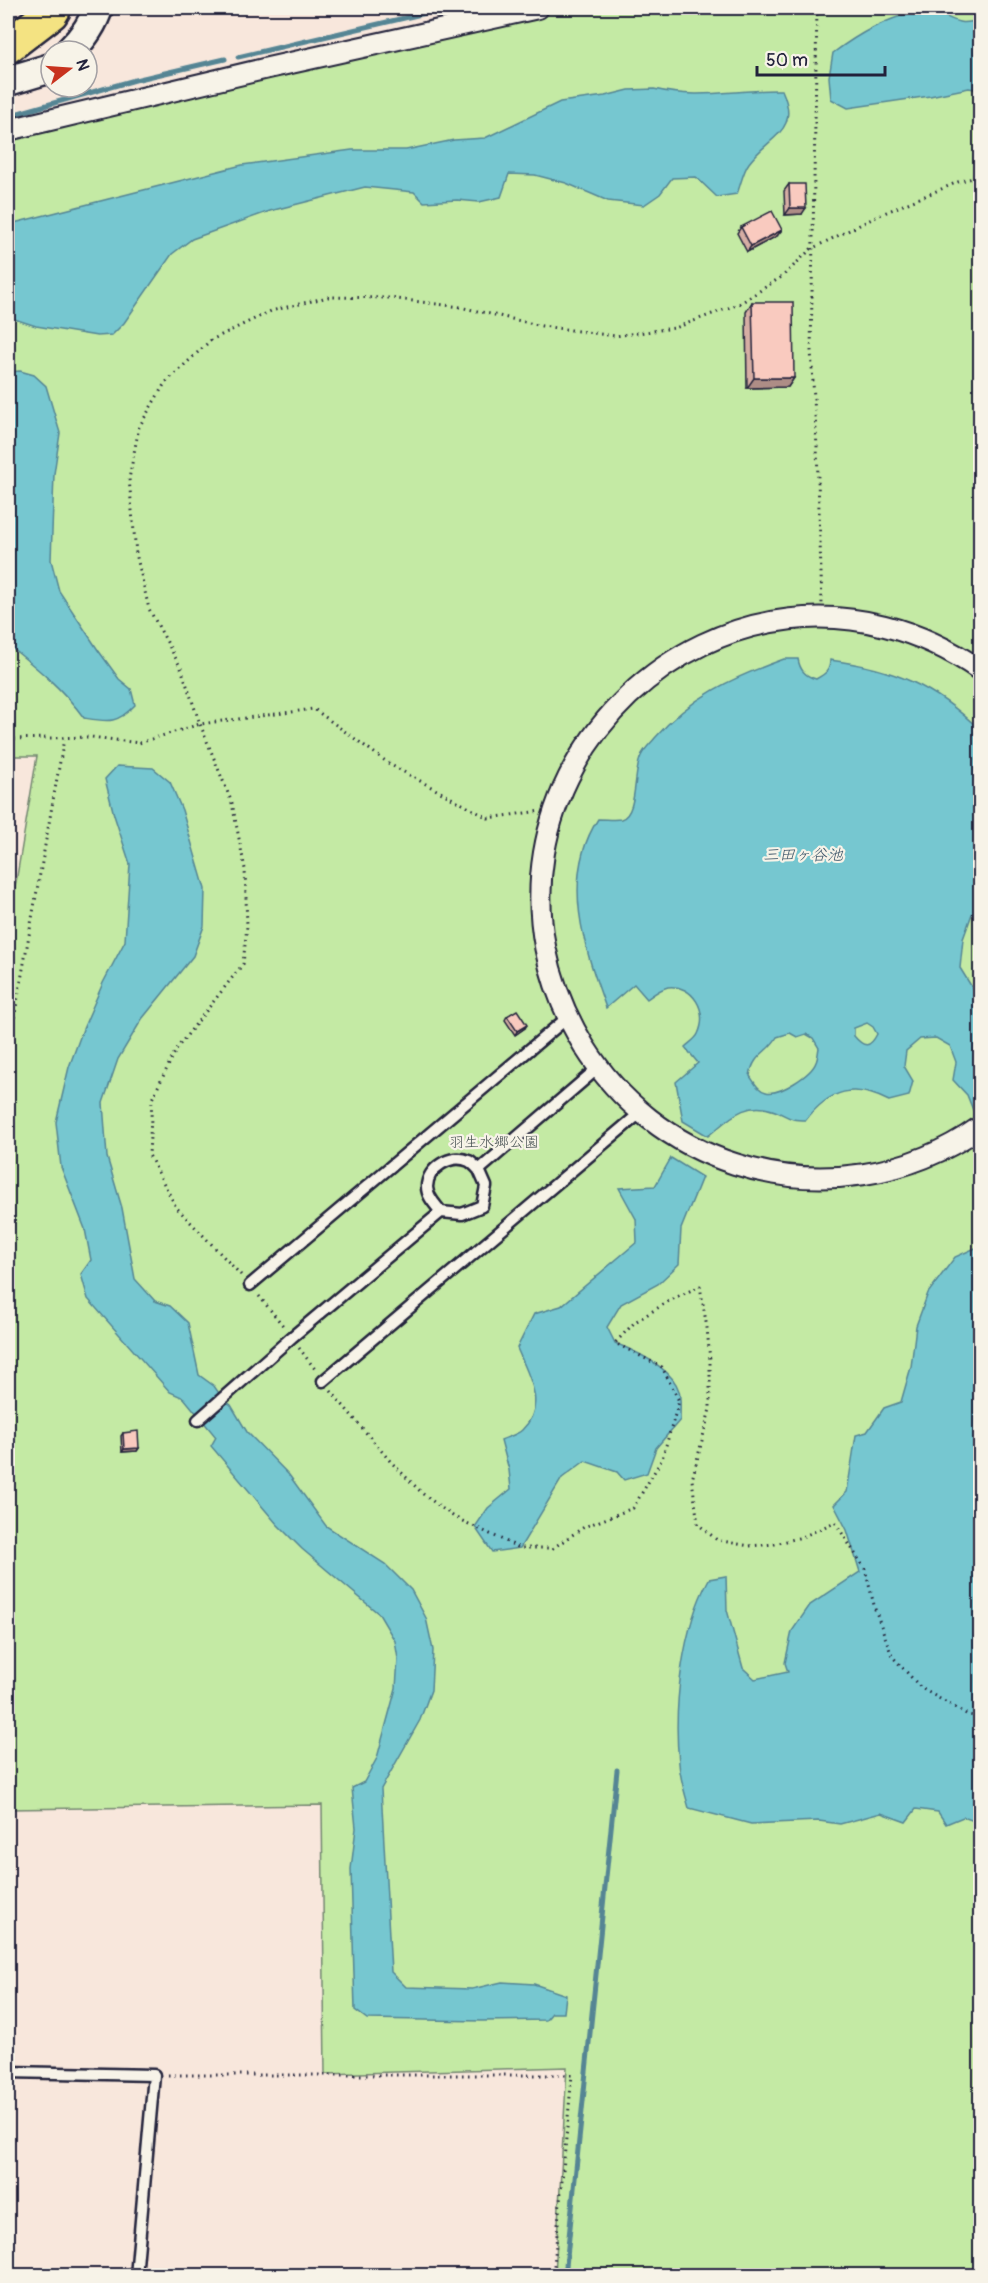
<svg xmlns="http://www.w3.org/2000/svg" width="988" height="2283" font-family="Pangolin,'Klee One',sans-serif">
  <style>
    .green { fill: #c4eaa4; stroke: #738670; stroke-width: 1.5 }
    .water { fill: #76c7d0; stroke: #548594; stroke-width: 1.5; fill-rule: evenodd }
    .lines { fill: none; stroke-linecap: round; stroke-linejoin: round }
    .stream { stroke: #548594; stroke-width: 5 }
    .lane-casing { stroke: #22223b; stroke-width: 15 }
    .street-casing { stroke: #22223b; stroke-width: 24 }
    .secondary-casing { stroke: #22223b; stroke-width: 33 }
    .highway-casing { stroke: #22223b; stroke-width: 38 }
    .path { stroke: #22223b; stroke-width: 3; stroke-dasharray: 1.5 4.5; stroke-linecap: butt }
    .lane { stroke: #f7f3e8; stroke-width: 10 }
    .street { stroke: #f7f3e8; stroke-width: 20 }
    .secondary { stroke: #f7f3e8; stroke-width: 28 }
    .highway { stroke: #f4e382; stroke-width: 33 }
    .wall { fill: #d6aea4; stroke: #22223b; stroke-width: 1.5 }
    .shaded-wall { fill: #ae8d86; stroke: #22223b; stroke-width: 1.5 }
    .building { fill: #f9cabf; stroke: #22223b; stroke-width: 1.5 }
    .labels { text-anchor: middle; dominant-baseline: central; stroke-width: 4.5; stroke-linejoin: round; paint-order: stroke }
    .park-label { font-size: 15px; fill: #4a5455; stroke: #f7f3e8 }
    .water-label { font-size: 16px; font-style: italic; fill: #3b5468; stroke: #f7f3e8 }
  </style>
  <rect width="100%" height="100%" fill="#f8e7dc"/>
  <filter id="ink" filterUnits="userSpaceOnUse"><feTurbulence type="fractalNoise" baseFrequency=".0167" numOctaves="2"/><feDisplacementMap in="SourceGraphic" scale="12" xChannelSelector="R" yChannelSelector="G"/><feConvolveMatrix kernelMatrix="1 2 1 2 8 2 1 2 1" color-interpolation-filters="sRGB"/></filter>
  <g filter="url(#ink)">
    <path class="green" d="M519,8H980V2275H555L567,2067L325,2074L322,1805L8,1809V930L37,756H8V130Z"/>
    <g class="water">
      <path d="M917,11C924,11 932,11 937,13C956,20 959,27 980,19V90L969,88L930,96L848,108L831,99L829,77L833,53C861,32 884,20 917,11Z"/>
      <path d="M654,89C699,100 737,89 782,90C801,132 770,135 749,163C743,171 741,184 737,194L717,197L696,177L672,178L660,194L644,205L608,201L566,183L535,175L509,174L501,197L479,202L457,200L424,202L414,192L365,187L270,211L192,239L172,254L124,323L112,335L97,336L36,326L8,317V226L14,223L242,165L352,150H406L454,140L485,138L560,102L605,96L629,90Z"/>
      <path d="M20,371L34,375L46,386L60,433L54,474L51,560L59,591L98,650L119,679L131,689L135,705C117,724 109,722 84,718C63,689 36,667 8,645V372Z"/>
      <path d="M784,659H798C800,670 805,676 816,679C825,674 830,671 830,660C892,668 935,686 980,730V912L972,914L963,939L960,968L973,989L980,991V1044L978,1051V1062L980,1064V1105L973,1110L967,1095L953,1080L956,1062L950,1046L936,1038L920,1039L906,1051L904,1066L913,1081L909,1096L889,1101C854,1083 830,1089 806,1120C788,1120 790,1117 775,1111C746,1099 729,1119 708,1136L683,1121L676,1082L698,1063L685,1047C689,1043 696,1039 698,1034C709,1012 693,984 668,987C660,989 654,994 647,999L634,984L606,1008C584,947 560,878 598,819C606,819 614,820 621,819C638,815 633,771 641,756C644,749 651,743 655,738C690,697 734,677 784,659ZM867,1023L873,1027L877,1034C870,1048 864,1048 854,1036V1028ZM790,1033L797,1037L806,1034L813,1038L819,1048C818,1052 818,1058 816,1062C812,1074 779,1096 766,1092C758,1090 755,1083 750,1076C753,1054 768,1053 777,1037Z"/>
      <path d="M117,766L153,768L170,782L182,810L205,889L204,926L193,956L142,1019L118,1059L103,1103L107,1157L122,1208L135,1279L155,1301L170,1306L188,1323L199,1375L214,1386L223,1399L231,1405L247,1432L289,1475L326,1526L385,1564L411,1590L426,1618L433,1650L431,1690L420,1720L381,1789L391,1972L406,1987L472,1989L502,1982L534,1984L566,1995L564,2013H552L546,2020L482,2021L367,2019L355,2010L351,1869L356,1828L352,1788L364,1782L377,1758L396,1688L398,1659L395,1641L379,1614L302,1549L277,1524L211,1446L216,1437L184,1398L170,1392L88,1299L81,1274L91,1260L85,1229L61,1167L56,1122L69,1067L83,1029L103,983L125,941L130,864L114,815L105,779Z"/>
      <path d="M671,1158L702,1177L681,1229L679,1264L658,1284L621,1304L607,1327L615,1343C635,1351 672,1367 679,1391C681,1399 680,1411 680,1420L656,1448L647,1473L624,1480L617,1472L585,1461L562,1478L520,1548L492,1552L475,1527L488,1508L511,1489L509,1470L501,1440C507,1437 517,1435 522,1430C548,1405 528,1375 517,1348L534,1314L561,1306L637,1242L636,1219L619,1188L655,1186Z"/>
      <path d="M980,1246V1823L963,1817L946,1824L938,1812L916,1809L906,1822L881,1813L840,1824L819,1821L751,1824L689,1808C685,1794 680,1778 679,1763C673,1707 682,1628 709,1579L726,1576L727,1610L743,1668L755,1679L788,1672L785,1663L792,1631L810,1605L860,1572L847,1530L834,1505L847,1492L856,1435L867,1432L884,1408L901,1402L911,1367L916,1326L928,1293L955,1257Z"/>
    </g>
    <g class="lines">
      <g class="stream">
        <path d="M238,57L447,8"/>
        <path d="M8,116L135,80L225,59"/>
        <path d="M565,2276L617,1770"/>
      </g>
      <g class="lane-casing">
        <g id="lane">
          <path d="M479,1170L486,1186L482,1206L462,1214L441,1212C436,1205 427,1197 427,1187C427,1168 451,1153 469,1161C473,1163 476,1167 479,1170L598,1068"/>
          <path d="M250,1285L567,1018"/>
          <path d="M323,1381L640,1113"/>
          <path d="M198,1420L292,1337L441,1212"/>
          <path d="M8,2072L154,2075L136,2276"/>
        </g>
      </g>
      <g class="street-casing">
        <g id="street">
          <path d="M8,130L268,68L538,8"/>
          <path d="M980,670C729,497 426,786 584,1046C619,1102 672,1144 735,1164C818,1191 910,1177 980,1127"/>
        </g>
      </g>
      <g class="secondary-casing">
        <g id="secondary">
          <path d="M70,51C82,39 93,25 98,8"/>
          <path d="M8,81L51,68"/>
        </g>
      </g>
      <g class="highway-casing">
        <path id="highway" d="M8,46L51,13L54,8"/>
      </g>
      <g class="path">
        <path d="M817,8L811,350L817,447L822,604"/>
        <path d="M8,739L91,737L139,743L200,724L314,709L391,765L488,818L541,811"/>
        <path d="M8,1053L64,739"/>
        <path d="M241,1275L176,1207L149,1155L152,1099L177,1048L243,964L247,926L245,869L232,803L200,724L181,668L149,609L136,553L129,479L139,427L165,383L211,340L271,311L328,297L390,298L460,307L542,326L615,336L675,328L739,304L783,276L811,249L884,213L958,182L980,176"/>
        <path d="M259,1296L285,1328"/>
        <path d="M299,1348L315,1369"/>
        <path d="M331,1391L390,1461L423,1494L454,1517L520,1548H553L584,1527L633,1508L662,1459L679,1401L662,1367L615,1343L635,1322L669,1301L700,1286L707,1328L710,1360V1409L692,1480L698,1524L717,1540L749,1546L775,1544L802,1537L835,1522L865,1569L875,1609L892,1656L921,1688L968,1715L980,1717"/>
        <path d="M168,2075H572L553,2276"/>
      </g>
      <use href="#lane" class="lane"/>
      <use href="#street" class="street"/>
      <use href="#secondary" class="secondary"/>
      <use href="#highway" class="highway"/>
    </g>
    <g class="wall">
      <path d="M789,184L802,214L785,215L784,191Z"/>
      <path d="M741,227L777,236L747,252L737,233Z"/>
      <path d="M752,302L794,378L788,387L747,388L746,312Z"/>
      <path d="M507,1016L525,1028L515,1035L505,1020Z"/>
      <path d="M123,1433L139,1448L137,1451L122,1452L121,1436Z"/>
    </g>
    <g class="shaded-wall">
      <path d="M790,208H806L802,214L785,215Z"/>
      <path d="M782,230L777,236L747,252L751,246Z"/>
      <path d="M754,378H794L788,387L747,388Z"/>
      <path d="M527,1025L525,1028L515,1035L517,1031Z"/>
      <path d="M139,1448L137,1451L122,1452L124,1449Z"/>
    </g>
    <g class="building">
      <path d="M789,184H805L806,208H790Z"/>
      <path d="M772,211L782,230L751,246L741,227Z"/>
      <path d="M752,302H793L794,378H754Z"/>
      <path d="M517,1010L527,1025L517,1031L507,1016Z"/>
      <path d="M138,1431L139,1448L124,1449L123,1433Z"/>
    </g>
  </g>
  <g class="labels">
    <g class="park-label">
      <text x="494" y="1142">羽生水郷公園</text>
    </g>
    <g class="water-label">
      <text x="803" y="855">三田ヶ谷池</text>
    </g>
  </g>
  <rect width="988" height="2283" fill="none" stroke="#f7f3e8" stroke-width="30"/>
  <rect x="15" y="15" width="958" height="2253" fill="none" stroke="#22223b" stroke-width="2" filter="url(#ink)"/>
  <g transform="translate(69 69) rotate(73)"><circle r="28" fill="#f7f3e8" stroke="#a29fa3" stroke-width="1.5"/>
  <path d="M0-4.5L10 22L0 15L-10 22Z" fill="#c8321e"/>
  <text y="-9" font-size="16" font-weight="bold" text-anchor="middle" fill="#22223b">N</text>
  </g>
  <path d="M757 66v9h128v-9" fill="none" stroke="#22223b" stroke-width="3"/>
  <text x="766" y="66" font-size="18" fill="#22223b" stroke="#f7f3e8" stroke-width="4.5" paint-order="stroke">50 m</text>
</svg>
